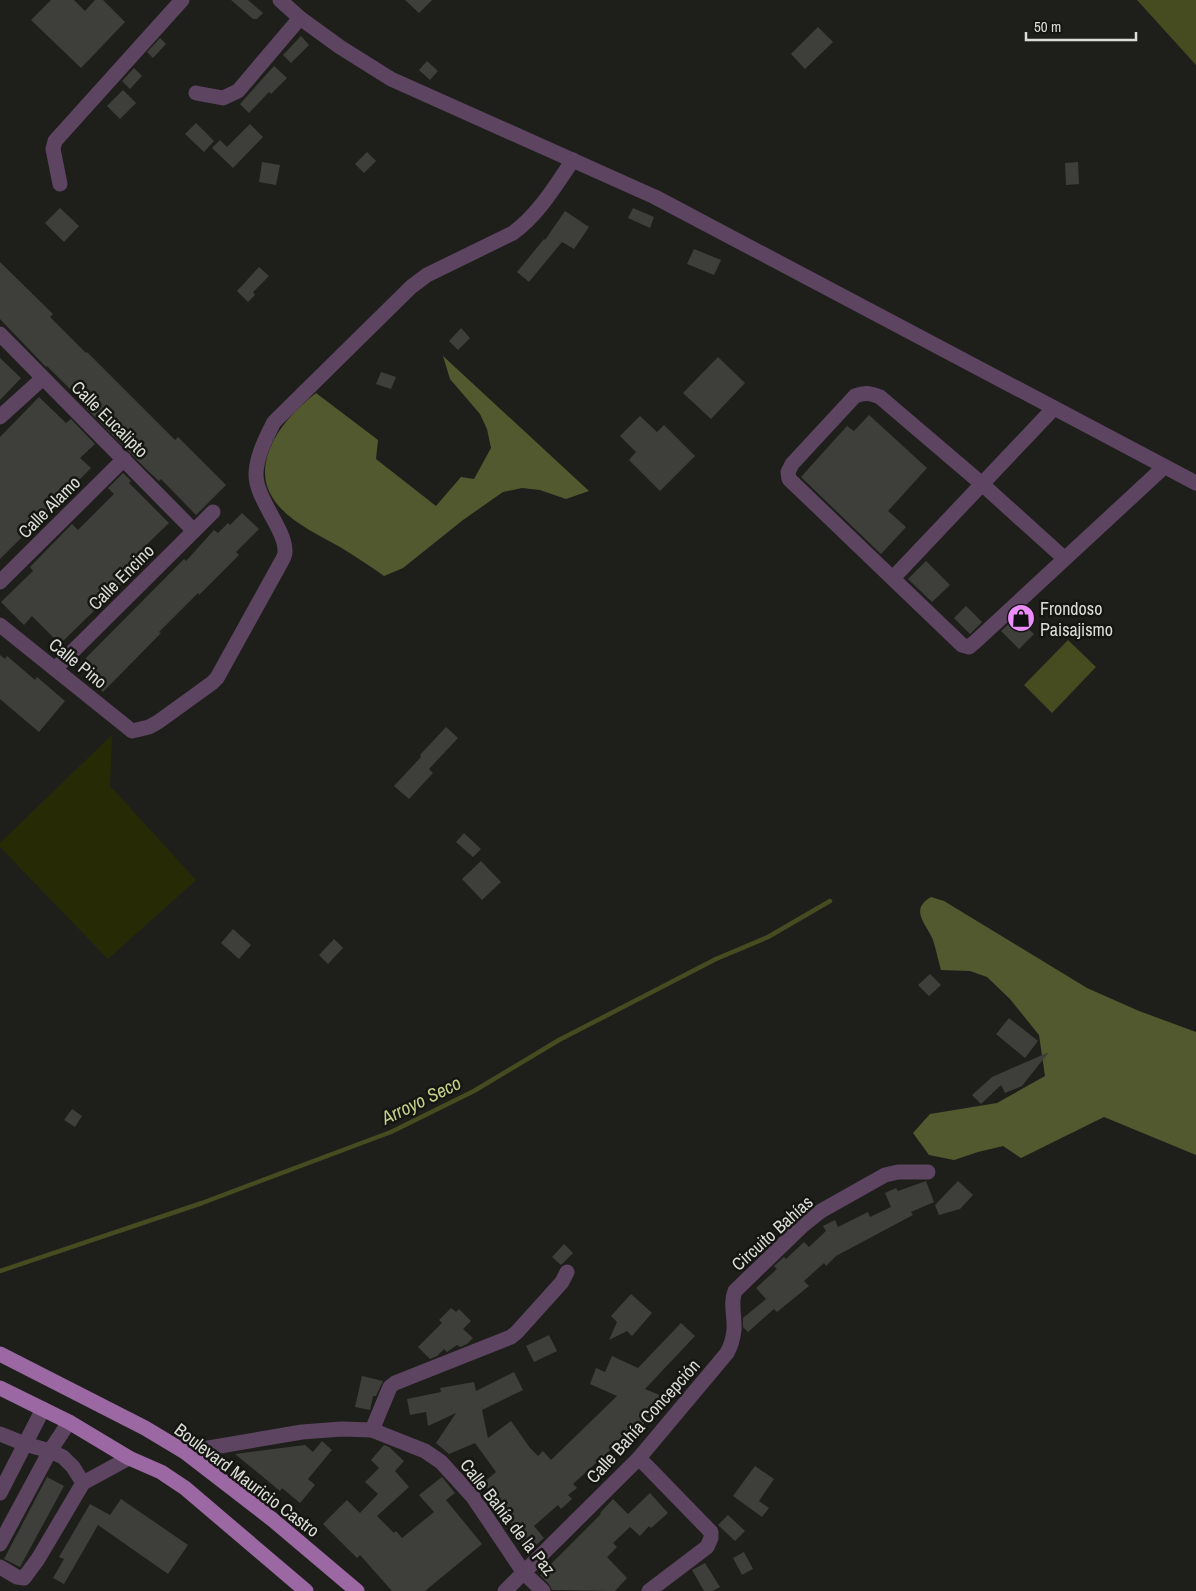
<svg xmlns="http://www.w3.org/2000/svg" width="1196" height="1591" font-family="'Archivo Narrow',sans-serif">
  <style>
    .green { fill: #272b05 }
    .forest { fill: #53592e }
    .water { fill: #464b20 }
    .lines { fill: none; stroke-linecap: round; stroke-linejoin: round }
    .stream { stroke: #464b20; stroke-width: 4.5 }
    .building { fill: #3e3f3a }
    .minor { stroke: #5d4461; stroke-width: 15 }
    .major { stroke: #9b68a3; stroke-width: 15 }
    .labels { text-anchor: middle; dominant-baseline: central; stroke-width: 5; stroke-linejoin: round; paint-order: stroke }
    .street-label { font-size: 18px; fill: #dcddd9; stroke: #151612 }
    .poi-label { font-size: 18px; fill: #dcddd9; stroke: #151612; text-anchor: start }
    .water-label { font-size: 19px; font-style: italic; fill: #c5d088; stroke: #151612 }
  </style>
  <rect width="100%" height="100%" fill="#1e1f1b"/>
  <path class="green" d="M112,735L110,786L196,880L108,959L0,847V843Z"/>
  <g class="forest">
    <path d="M443,356L589,491L566,499L540,490L522,488L503,492L463,520L403,568L384,576C370,566 355,556 340,547C302,526 250,503 269,451C278,427 296,409 316,393L378,440L376,459L436,506L461,477L474,479L491,448L487,429L480,414L450,379Z"/>
    <path d="M931,897L944,901L1087,988L1139,1011L1196,1032V1155L1104,1117L1021,1158L1003,1146L978,1152L954,1160L929,1155L913,1133L930,1114L997,1103L1045,1076L1039,1035L1010,999L987,977L970,971L941,970C938,960 936,949 933,940C926,923 909,910 931,897Z"/>
  </g>
  <g class="water">
    <path d="M1137,0H1196V65Z"/>
    <path d="M1068,640L1096,667L1052,713L1024,685Z"/>
  </g>
  <g class="lines">
    <path class="stream" d="M0,1271L202,1203L391,1132L474,1091L559,1040L716,959L768,937L830,901"/>
  </g>
  <g class="building">
    <path d="M51,0H74L85,11L95,0H103L125,22L81,68L31,20Z"/>
    <path d="M231,0H248L263,13L257,19H253Z"/>
    <path d="M405,0H432L419,13Z"/>
    <path d="M818,27L833,42L805,69L791,54Z"/>
    <path d="M301,36L309,45L291,63L283,55Z"/>
    <path d="M160,38L166,44L153,58L147,52Z"/>
    <path d="M427,61L438,71L430,80L419,70Z"/>
    <path d="M274,66L287,78L271,94L269,92L249,113L240,104Z"/>
    <path d="M134,68L142,76L130,89L122,81Z"/>
    <path d="M123,90L136,103L120,119L107,106Z"/>
    <path d="M196,123L214,141L204,152L185,134Z"/>
    <path d="M250,124L263,137L233,168L212,148L220,140L227,147Z"/>
    <path d="M367,152L376,161L364,173L355,164Z"/>
    <path d="M262,162L280,165L276,185L259,182Z"/>
    <path d="M1078,162L1079,184L1066,185L1065,163Z"/>
    <path d="M60,208L79,226L64,242L45,223Z"/>
    <path d="M633,208L654,217L650,228L628,218Z"/>
    <path d="M565,211L589,227L574,249L562,242L529,282L517,272L544,239L545,240Z"/>
    <path d="M694,249L721,260L714,275L687,264Z"/>
    <path d="M0,262L53,314L50,317L86,353L87,352L175,440L178,437L226,485L196,515L161,479L159,481L145,468L84,406L85,404L47,366L46,367L0,319Z"/>
    <path d="M259,267L269,276L253,292L255,295L248,302L237,291Z"/>
    <path d="M461,328L470,338L458,350L449,341Z"/>
    <path d="M718,357L745,383L711,419L683,393Z"/>
    <path d="M0,358L21,378L0,400Z"/>
    <path d="M381,372L396,377L391,389L376,384Z"/>
    <path d="M39,397L66,423L71,419L95,444L80,458L91,468L0,559V437Z"/>
    <path d="M869,415L927,468L888,511L906,527L881,554L801,477L847,426L854,431Z"/>
    <path d="M640,416L657,432L664,425L695,456L660,491L629,460L636,452L620,436Z"/>
    <path d="M123,473L131,481L129,483L169,523L141,550L148,558L60,644L32,616L24,625L1,602L33,571L30,567L72,524L78,530L114,494L108,488Z"/>
    <path d="M242,513L259,529L236,552L239,555L199,595L198,593L159,632L161,633L103,692L78,666L184,559L186,561L214,530L218,533L228,523L230,525Z"/>
    <path d="M926,561L950,585L932,602L908,579Z"/>
    <path d="M966,606L982,622L970,634L954,618Z"/>
    <path d="M1016,617L1034,634L1019,649L1001,631Z"/>
    <path d="M0,655L5,659L7,656L35,680L37,677L65,701L39,732L0,699Z"/>
    <path d="M446,727L458,738L429,769L433,773L409,799L394,786L421,757L420,755Z"/>
    <path d="M464,833L481,849L473,857L456,842Z"/>
    <path d="M481,861L501,882L482,900L462,879Z"/>
    <path d="M233,929L251,945L239,959L221,943Z"/>
    <path d="M334,939L343,948L328,964L319,955Z"/>
    <path d="M930,974L941,985L929,996L918,985Z"/>
    <path d="M1009,1018L1038,1041L1025,1058L996,1034Z"/>
    <path d="M1049,1052L1022,1086L1005,1093L1001,1085L981,1104L972,1095L992,1077Z"/>
    <path d="M72,1109L82,1116L75,1127L64,1120Z"/>
    <path d="M926,1181L934,1202L911,1212L913,1215L836,1256L826,1266L824,1263L804,1281L809,1286L777,1312L774,1309L748,1332L743,1327V1318L766,1299L756,1288L777,1269L774,1266L784,1257L786,1259L804,1242L809,1247L826,1231L823,1226L835,1220L838,1227L868,1212L870,1217L891,1207L885,1193L896,1188L898,1191Z"/>
    <path d="M958,1181L973,1195L960,1209L939,1215L935,1205Z"/>
    <path d="M564,1244L573,1253L561,1265L552,1257Z"/>
    <path d="M631,1294L652,1313L632,1336L627,1331L609,1340L617,1322L611,1316Z"/>
    <path d="M451,1308L456,1312L459,1309L471,1321L463,1329L473,1338L467,1344L460,1347L457,1345L447,1352L444,1349L437,1356L430,1359L418,1347L442,1323L439,1320Z"/>
    <path d="M681,1323L695,1336L645,1389L662,1396L657,1408L626,1445L621,1440L573,1484L577,1488L568,1495L572,1499L561,1509L558,1505L534,1526L544,1538L529,1551L520,1540L523,1538L510,1523L514,1519L483,1483L496,1472L475,1443L449,1454L436,1443L456,1413L428,1426L426,1412L410,1415L407,1399L441,1392L440,1388L474,1382L476,1391L514,1372L523,1390L482,1410L488,1438L511,1421L530,1448L538,1456L543,1451L551,1460L617,1396L590,1384L596,1368L605,1372L612,1356L638,1368Z"/>
    <path d="M549,1335L557,1351L534,1362L526,1346Z"/>
    <path d="M362,1376L383,1381L376,1396H373L370,1410L355,1407Z"/>
    <path d="M322,1441L332,1450L308,1479L315,1485L300,1503L282,1488L280,1491L235,1454L305,1445L313,1452Z"/>
    <path d="M384,1445L389,1447L404,1461L395,1471L409,1487L377,1516L394,1533L396,1531L402,1538L434,1512L419,1495L442,1477L455,1493L446,1500L482,1544L425,1591H392L360,1555L357,1558L323,1524L347,1500L360,1513L378,1494L365,1482L379,1468L371,1460Z"/>
    <path d="M755,1466L774,1479L759,1501L769,1508L762,1517L733,1496Z"/>
    <path d="M47,1477L64,1486L20,1567L4,1559Z"/>
    <path d="M650,1493L668,1513L651,1528L649,1526L640,1536L630,1527L613,1543L617,1547L607,1557L627,1578L615,1591L552,1590L549,1584L540,1575L601,1514L600,1513L613,1499L628,1514Z"/>
    <path d="M121,1499L188,1545L168,1574L98,1525L64,1584L53,1578L64,1559L59,1557L90,1504L110,1515Z"/>
    <path d="M728,1515L745,1531L735,1541L718,1525Z"/>
    <path d="M744,1552L753,1569L742,1575L733,1558Z"/>
    <path d="M705,1563L720,1587L713,1591H704L692,1570Z"/>
  </g>
  <g class="lines">
    <g class="minor">
      <path d="M280,0L300,18L340,47L391,79L655,197L1196,483"/>
      <path d="M196,93L223,98L238,91L300,18"/>
      <path d="M60,184L53,149L55,141L182,0"/>
      <path d="M0,334L194,531"/>
      <path d="M0,417L43,378"/>
      <path d="M1065,559L982,484L880,397C870,393 865,392 855,396L792,464L788,472L789,479L962,645L969,647L975,642L1164,467"/>
      <path d="M893,578L1054,408"/>
      <path d="M0,582L124,459"/>
      <path d="M0,625L132,731L149,727L158,722L212,683L217,678L279,566C281,562 285,557 285,552C286,529 255,499 256,473C257,455 266,438 274,422L411,287L427,275L513,233C539,214 555,186 573,160"/>
      <path d="M55,669L213,512"/>
      <path d="M372,1430L390,1387L395,1383L511,1337L517,1332L562,1282L567,1272"/>
      <path d="M0,1434L25,1444L50,1451L63,1457L73,1467L83,1483"/>
      <path d="M185,1452L302,1432L342,1429L372,1430L425,1451L441,1462L473,1497L524,1573L543,1591"/>
      <path d="M639,1458L711,1532V1538L707,1547L649,1591"/>
      <path d="M0,1493L43,1409"/>
      <path d="M0,1544L50,1451L69,1422"/>
      <path d="M0,1567L17,1577L24,1578L38,1559L83,1483L129,1458"/>
      <path d="M505,1591L639,1458L727,1353C731,1346 733,1339 734,1330C735,1317 730,1303 735,1291L801,1227L821,1211L885,1175L898,1172H928"/>
    </g>
    <g class="major">
      <path d="M0,1354L145,1428L185,1452L273,1520L357,1591"/>
      <path d="M0,1388L69,1422L129,1458L161,1472L185,1488L306,1591"/>
    </g>
  </g>
  <defs>
    <g id="shop-disc" transform="scale(1.4375)"><circle r="9.5" fill="#eb8dfb" stroke="#151612"/><path d="M-5-2.5h2.3a2.7 3.5 0 0 1 5.4 0H5L5.5 6h-11ZM-1.5-2.5h3a1.5 2.3 0 0 0-3 0Z" fill="#111"/></g>
  </defs>
  <g fill-rule="evenodd">
    <use href="#shop-disc" x="1021" y="618"/>
  </g>
  <g class="labels">
    <g class="street-label">
      <text transform="translate(110 419) rotate(45)">Calle Eucalipto</text>
      <text transform="translate(49 507) rotate(-45)">Calle Alamo</text>
      <text transform="translate(121 577) rotate(-45)">Calle Encino</text>
      <text transform="translate(78 663) rotate(39)">Calle Pino</text>
      <text transform="translate(772 1233) rotate(-42)">Circuito Bahías</text>
      <text transform="translate(643 1421) rotate(-48)">Calle Bahía Concepción</text>
      <text transform="translate(247 1480) rotate(37)">Boulevard Mauricio Castro</text>
      <text transform="translate(508 1517) rotate(52)">Calle Bahía de la Paz</text>
    </g>
    <g class="poi-label">
      <text x="1040" y="608">Frondoso<tspan x="1040" dy="21">Paisajismo</tspan></text>
    </g>
    <g class="water-label">
      <text transform="translate(421 1100) rotate(-26)">Arroyo Seco</text>
    </g>
  </g>
  <path d="M1026 32v8h110v-8" fill="none" stroke="#dcddd9" stroke-width="2.5"/>
  <text x="1034" y="32" font-size="15" fill="#dcddd9" stroke="#151612" stroke-width="4" paint-order="stroke">50 m</text>
</svg>
